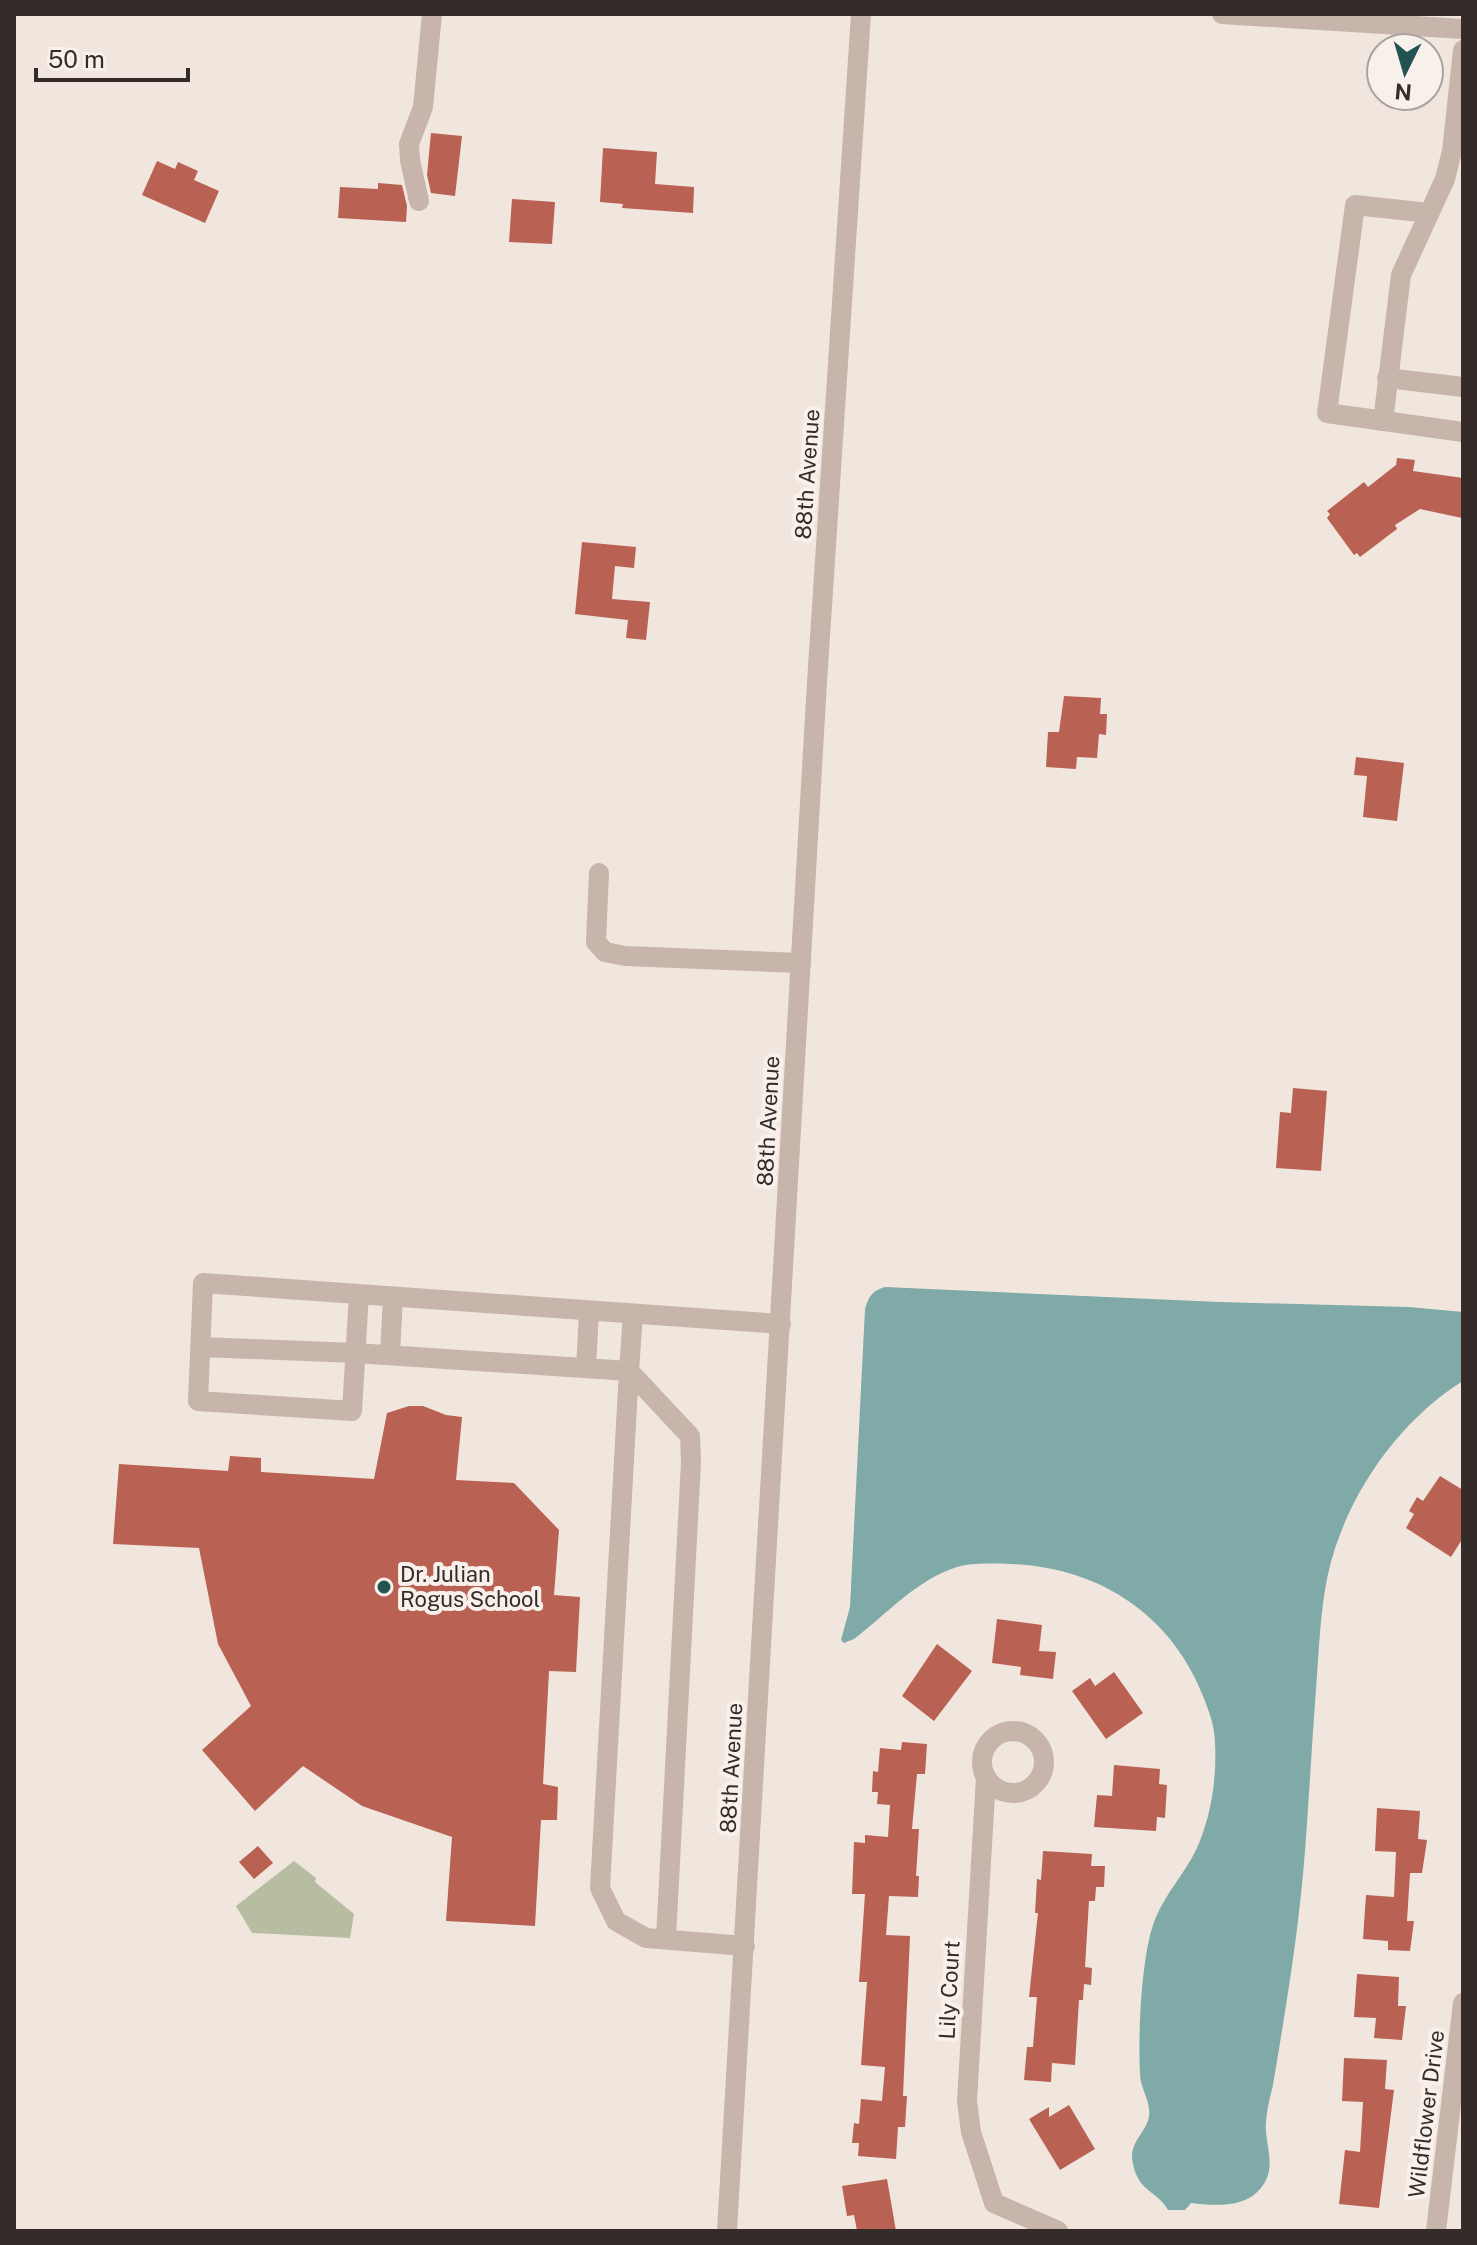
<svg xmlns="http://www.w3.org/2000/svg" width="1477" height="2245" font-family="'Public Sans',sans-serif">
  <style>
    .green { fill: #b6bda0 }
    .water { fill: #80aaa7 }
    .building { fill: #b96153 }
    .lines { fill: none; stroke-linecap: round; stroke-linejoin: round }
    .minor { stroke: #c7b5ab; stroke-width: 20 }
    .poi-dot { fill: #235351; stroke: #f8f0ea; stroke-width: 3 }
    .labels { text-anchor: middle; dominant-baseline: central; stroke-width: 8; stroke-linejoin: round; paint-order: stroke }
    .street-label { font-size: 22px; fill: #352c2a; stroke: #f8f0ea }
    .poi-label { font-size: 22px; fill: #352c2a; stroke: #f8f0ea; text-anchor: start }
  </style>
  <rect width="100%" height="100%" fill="#f0e6de"/>
  <path class="green" d="M294,1861L316,1878L315,1882L354,1914L350,1938L252,1933L236,1906Z"/>
  <path class="water" d="M885,1287L1219,1302L1409,1307L1463,1312V1381C1397,1422 1345,1498 1328,1574C1320,1611 1319,1651 1316,1689C1312,1743 1309,1797 1305,1851C1299,1930 1286,2007 1273,2085C1270,2097 1267,2109 1266,2121C1264,2140 1275,2162 1266,2180C1252,2209 1217,2206 1191,2203L1185,2210H1168C1158,2191 1139,2193 1133,2164C1127,2139 1152,2131 1149,2109C1148,2097 1140,2086 1140,2074C1138,2036 1141,1951 1156,1917C1166,1893 1185,1873 1196,1850C1211,1818 1217,1778 1215,1743C1215,1727 1209,1711 1203,1696C1171,1614 1098,1567 1011,1564C994,1564 973,1562 957,1567C916,1580 887,1614 854,1639L844,1643L841,1640L850,1607L865,1309C869,1296 872,1291 885,1287Z"/>
  <g class="building">
    <path d="M431,133L462,136L455,196L431,193L427,175Z"/>
    <path d="M603,148L657,152L655,184L694,187L693,213L622,208L623,204L600,202Z"/>
    <path d="M157,161L175,169L178,162L198,171L194,180L219,191L205,223L142,195Z"/>
    <path d="M378,183L402,185L407,206L406,222L338,218L340,187L378,189Z"/>
    <path d="M512,199L555,202L552,244L509,242Z"/>
    <path d="M1397,458L1415,460L1413,471L1463,478L1462,518L1420,509L1395,525L1397,529L1360,557L1357,553L1354,555L1327,518L1330,514L1327,511L1364,482L1368,487L1396,465Z"/>
    <path d="M582,542L636,547L634,568L615,566L612,599L650,602L646,640L626,638L628,620L575,614Z"/>
    <path d="M1064,696L1101,698L1100,714H1107L1106,735L1099,734L1097,758L1077,757L1076,769L1046,767L1048,732H1059Z"/>
    <path d="M1356,757L1404,763L1397,821L1363,817L1367,776L1354,775Z"/>
    <path d="M1293,1088L1327,1091L1321,1171L1276,1168L1280,1112L1291,1113Z"/>
    <path d="M409,1406H423L446,1415L462,1417L456,1480L514,1483L559,1530L554,1595L580,1597L576,1672L549,1671L543,1784L558,1787L557,1820H541L535,1926L446,1921L452,1837L362,1806L303,1766L255,1811L202,1750L251,1706L218,1644L199,1548L113,1544L119,1464L228,1471L230,1456L261,1458V1472L374,1479L387,1413Z"/>
    <path d="M1440,1476L1463,1490V1538L1451,1557L1406,1528L1414,1514L1409,1511L1417,1497L1423,1501Z"/>
    <path d="M997,1619L1042,1625L1039,1651L1056,1652L1053,1679L1020,1675L1021,1667L992,1663Z"/>
    <path d="M937,1644L972,1671L934,1721L902,1696Z"/>
    <path d="M1114,1672L1143,1713L1106,1739L1072,1691L1090,1678L1095,1686Z"/>
    <path d="M902,1742L927,1744L925,1774H917L912,1829H919L916,1876H919L918,1897L889,1896L886,1935L910,1936L903,2096H907L905,2127H898L896,2159L858,2156L859,2143H852L854,2123L859,2124L861,2099L882,2101L885,2067L861,2065L867,1982H859L865,1894H852L854,1842L865,1843V1835L888,1837L890,1805L877,1804L878,1792H872L873,1771L878,1772L880,1748L901,1750Z"/>
    <path d="M1114,1765L1160,1769L1159,1784L1167,1785L1165,1818L1157,1817L1156,1831L1094,1827L1097,1795L1112,1796Z"/>
    <path d="M1377,1808L1420,1811L1418,1839L1427,1840L1422,1873H1410L1407,1921H1414L1410,1951L1388,1950V1941L1363,1939L1366,1895L1394,1897L1396,1852L1375,1851Z"/>
    <path d="M258,1846L273,1863L254,1879L239,1862Z"/>
    <path d="M1043,1851L1092,1854L1091,1866H1105L1104,1887H1096L1095,1901H1089L1085,1967L1092,1968L1091,1985L1084,1984L1083,2000H1079L1075,2065L1052,2063L1051,2082L1024,2080L1027,2047H1033L1037,1997H1029L1038,1913H1035L1037,1879L1041,1880Z"/>
    <path d="M1357,1974L1399,1977L1398,2006H1406L1402,2040L1374,2038L1376,2018L1354,2017Z"/>
    <path d="M1344,2058L1387,2060L1385,2089L1394,2090L1379,2208L1339,2204L1345,2150L1360,2152L1363,2102L1342,2101Z"/>
    <path d="M1069,2105L1095,2149L1060,2170L1029,2119L1049,2107V2117Z"/>
    <path d="M887,2179L896,2231H857L854,2215L847,2216L842,2186Z"/>
  </g>
  <g class="lines">
    <g class="minor">
      <path d="M1222,14L1463,29"/>
      <path d="M419,201L410,160L409,144L423,107L432,14"/>
      <path d="M1429,213L1355,205L1327,413L1463,432"/>
      <path d="M1387,378L1463,387"/>
      <path d="M1383,421L1401,275L1445,179L1452,151L1463,50"/>
      <path d="M599,873L596,942L605,952L625,956L801,963"/>
      <path d="M359,1294L352,1411L198,1401L203,1283L781,1324"/>
      <path d="M633,1314L629,1371L690,1436L691,1462L666,1939"/>
      <path d="M201,1347L355,1353L629,1371L600,1888L616,1921L646,1938L745,1946"/>
      <path d="M390,1355L393,1297"/>
      <path d="M586,1368L589,1311"/>
      <circle cx="1013" cy="1762" r="31"/>
      <path d="M986,1777L967,2101L971,2132L994,2203L1058,2231"/>
      <path d="M727,2231L817,682L861,14"/>
      <path d="M1436,2231L1463,2003"/>
    </g>
  </g>
  <circle class="poi-dot" cx="384" cy="1587" r="8"/>
  <g class="labels">
    <g class="street-label">
      <text transform="translate(807 474) rotate(-86)">88th Avenue</text>
      <text transform="translate(768 1121) rotate(-87)">88th Avenue</text>
      <text transform="translate(731 1768) rotate(-87)">88th Avenue</text>
      <text transform="translate(949 1990) rotate(-87)">Lily Court</text>
      <text transform="translate(1426 2114) rotate(-83)">Wildflower Drive</text>
    </g>
    <g class="poi-label">
      <text x="400" y="1574">Dr. Julian<tspan x="400" dy="25">Rogus School</tspan></text>
    </g>
  </g>
  <rect width="1477" height="2245" fill="none" stroke="#352c2a" stroke-width="32"/>
  <g transform="translate(1405 72) rotate(185)"><circle r="38" fill="#f8f0ea" stroke="#aaa29d" stroke-width="2"/>
  <path d="M0-6L14 30L0 20L-14 30Z" fill="#235351"/>
  <text y="-12" font-size="22" font-weight="bold" text-anchor="middle" fill="#352c2a">N</text>
  </g>
  <path d="M36 68v12h152v-12" fill="none" stroke="#352c2a" stroke-width="4"/>
  <text x="48" y="68" font-size="24" fill="#352c2a" stroke="#f8f0ea" stroke-width="6" paint-order="stroke">50 m</text>
</svg>
